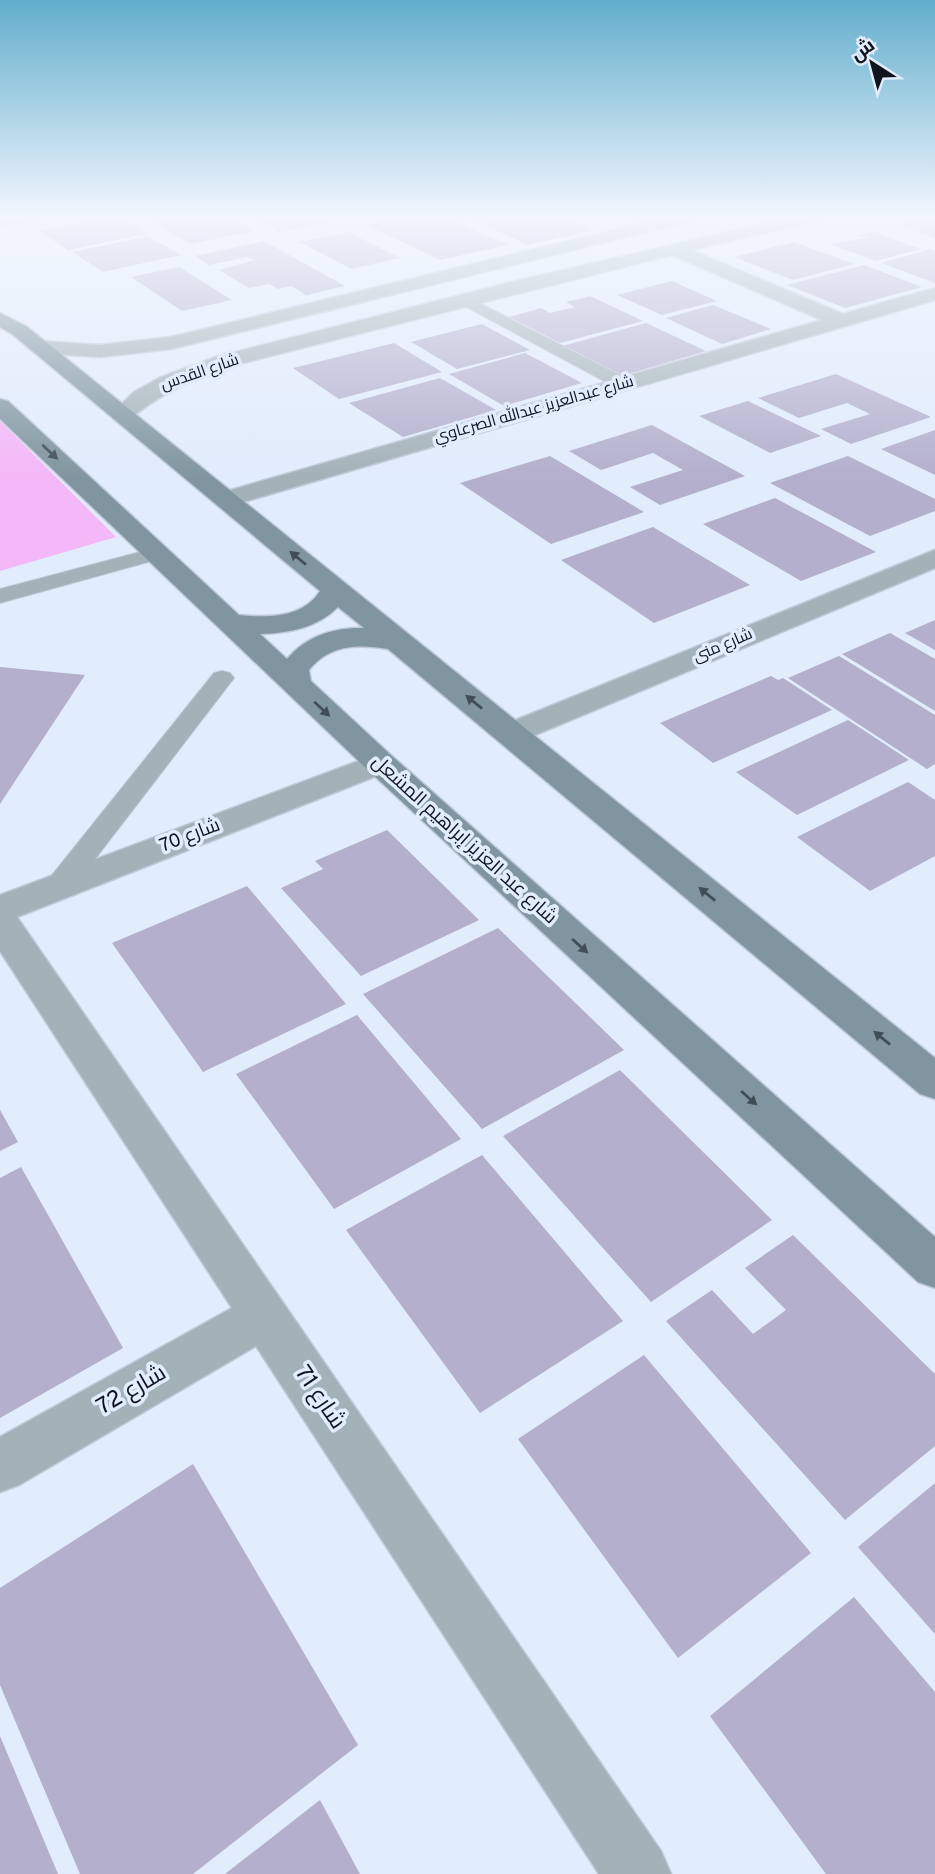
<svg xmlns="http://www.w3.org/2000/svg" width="935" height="1874" font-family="Overpass,Cairo,sans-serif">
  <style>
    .green { fill: #f4b7f7 }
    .building { fill: #b3afcc }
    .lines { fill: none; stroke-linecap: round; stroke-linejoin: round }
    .lane-casing { stroke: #bfc9d8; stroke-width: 2 }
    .street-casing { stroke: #bfc9d8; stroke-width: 3 }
    .secondary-casing { stroke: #bfc9d8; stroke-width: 3 }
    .lane { fill: #a3b1b8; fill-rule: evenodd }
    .street { fill: #a3b1b8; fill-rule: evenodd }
    .secondary { fill: #80959f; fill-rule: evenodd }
    .oneway { fill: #414e58 }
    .labels { text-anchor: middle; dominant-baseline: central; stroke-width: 7; stroke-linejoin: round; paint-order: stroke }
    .far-street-label { font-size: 16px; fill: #0e131d; stroke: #e1ecfc }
    .street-label { font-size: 19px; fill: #0e131d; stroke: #e1ecfc }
    .near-street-label { font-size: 23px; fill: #0e131d; stroke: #e1ecfc }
  </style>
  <rect width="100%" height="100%" fill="#e1ecfc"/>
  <path class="green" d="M0,421L116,537L0,571Z"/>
  <g class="building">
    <path d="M117,216L148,234L68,250L39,231Z"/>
    <path d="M155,216H225L254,231L191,244L146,217Z"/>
    <path d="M249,216H318L331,222L280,232Z"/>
    <path d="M411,216H443L508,245L440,260L367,225Z"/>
    <path d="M464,216H501V217L478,222Z"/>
    <path d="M521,216H558L594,230L528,245L481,224Z"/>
    <path d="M935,216V238L898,225Z"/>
    <path d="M871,231L921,249L875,261L829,244L867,238L861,236Z"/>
    <path d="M348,232L400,258L351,269L300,242Z"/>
    <path d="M148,236L181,255L103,272L72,252Z"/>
    <path d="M264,241L345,286L306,295L291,286L278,289L269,284L249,288L219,270L254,260L248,257L209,265L195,256Z"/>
    <path d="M794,242L854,264L793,280L734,257Z"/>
    <path d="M931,249L935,251V283L881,263Z"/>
    <path d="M864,265L922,287L845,308L787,285Z"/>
    <path d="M179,267L232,300L182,311L131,277Z"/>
    <path d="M672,281L717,301L662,315L617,295Z"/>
    <path d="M590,296L643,321L560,343L509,317L541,308L550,313L575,307L566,302Z"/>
    <path d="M713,305L771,329L722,344L666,318Z"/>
    <path d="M646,323L706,351L618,377L559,347Z"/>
    <path d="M482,324L530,350L457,369L411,342Z"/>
    <path d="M394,343L442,372L339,399L293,368Z"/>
    <path d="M525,353L582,383L504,406L449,374Z"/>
    <path d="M836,374L931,417L851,444L821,429L870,414L847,403L799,418L758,398Z"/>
    <path d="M440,378L496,410L403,437L349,403Z"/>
    <path d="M748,401L821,436L770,453L699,416Z"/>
    <path d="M652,425L745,476L660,505L630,487L683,470L653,453L601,470L569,451Z"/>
    <path d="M935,430V475L881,449Z"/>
    <path d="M550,456L644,512L551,544L460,483Z"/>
    <path d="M848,456L935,499V511L870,536L770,483Z"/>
    <path d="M775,498L876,552L801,581L703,524Z"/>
    <path d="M653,527L750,585L654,623L561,560Z"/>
    <path d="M935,620V650L905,633Z"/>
    <path d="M890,633L935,659V711L842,654Z"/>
    <path d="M839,656L935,715V764L927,769L788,678Z"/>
    <path d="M0,667L85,675L0,804Z"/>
    <path d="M771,676L778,680L783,678L832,710L713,763L660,723Z"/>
    <path d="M848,720L909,760L797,815L736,772Z"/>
    <path d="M908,782L935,800V856L870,891L797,837Z"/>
    <path d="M387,830L479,920L361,976L281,888L323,869L315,861Z"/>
    <path d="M247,886L346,1004L203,1072L112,943Z"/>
    <path d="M498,928L624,1050L482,1129L363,994Z"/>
    <path d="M357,1015L461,1139L334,1209L236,1074Z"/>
    <path d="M620,1070L772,1220L651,1302L503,1136Z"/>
    <path d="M0,1110L18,1142L0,1151Z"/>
    <path d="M482,1155L623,1321L480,1413L346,1230Z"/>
    <path d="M21,1167L123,1348L0,1418V1178Z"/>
    <path d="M793,1235L935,1374V1446L845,1520L666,1321L712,1290L753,1334L786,1310L745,1268Z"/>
    <path d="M644,1355L811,1553L678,1658L518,1439Z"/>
    <path d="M193,1464L358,1745L193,1874H80L0,1685V1588Z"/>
    <path d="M935,1483V1634L858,1547Z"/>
    <path d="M854,1597L935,1692V1874H826L710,1716Z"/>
    <path d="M0,1736L58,1874H0Z"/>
    <path d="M320,1800L360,1874H225Z"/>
  </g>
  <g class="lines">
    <g class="lane-casing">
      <g id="lane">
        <path d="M462,294L629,380L632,384L629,388H617L457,302L454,299L457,296Z"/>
        <path d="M159,547L166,549L169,553L166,557L0,603V589Z"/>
        <path d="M222,671L230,673L234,678L69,893L59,896L49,893L45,886L49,879L214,673Z"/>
      </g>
    </g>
    <g class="street-casing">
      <g id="street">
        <path d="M0,216H38L35,220L0,226Z"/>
        <path d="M671,216H699L696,220L171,349L100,357L39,353L32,351L28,347L32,343L39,341L100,345L171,337Z"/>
        <path d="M796,216H825L822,220L691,250L843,314L935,288V300L226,507L217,504L213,499L217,494L822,320L672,255L231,366C193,379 161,393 130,419H114L111,414L134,392L159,378L216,357L516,281Z"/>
        <path d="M935,550V568L523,740L512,743L501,740L496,733L501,726Z"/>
        <path d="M380,753L392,756L397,763L392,770L17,917L661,1851L671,1874H599L256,1346L19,1485L0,1492V1437L232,1308L0,951V895Z"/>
      </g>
    </g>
    <g class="secondary-casing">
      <path id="secondary" d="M0,313L26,326L935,1058V1099L920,1094L388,649C358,644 330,644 309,670L311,681L392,756L935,1237V1288L918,1282L368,770L0,419V399L8,401L239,615C268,618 303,618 320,591L12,334L0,327ZM338,607L364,628C335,627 306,636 287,659L260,634C289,633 317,628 338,607Z"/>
    </g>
    <use href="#lane" class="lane"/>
    <use href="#street" class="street"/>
    <use href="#secondary" class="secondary"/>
  </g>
  <defs><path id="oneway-solid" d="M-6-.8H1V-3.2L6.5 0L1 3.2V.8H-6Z" transform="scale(1.75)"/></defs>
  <g class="oneway">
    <use href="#oneway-solid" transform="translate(50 452) rotate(43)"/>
    <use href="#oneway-solid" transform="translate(298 558) rotate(-140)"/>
    <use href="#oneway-solid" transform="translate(474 702) rotate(-141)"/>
    <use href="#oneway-solid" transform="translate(322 709) rotate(43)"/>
    <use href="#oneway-solid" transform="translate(707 894) rotate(-141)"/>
    <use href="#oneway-solid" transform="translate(580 946) rotate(42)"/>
    <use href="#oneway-solid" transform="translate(882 1038) rotate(-141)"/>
    <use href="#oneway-solid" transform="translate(749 1098) rotate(42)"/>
  </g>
  <linearGradient id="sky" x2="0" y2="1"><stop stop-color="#62aecc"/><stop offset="0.45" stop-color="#f2f6fe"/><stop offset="1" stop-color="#f2f6fe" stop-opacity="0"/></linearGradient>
  <rect width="935" height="478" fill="url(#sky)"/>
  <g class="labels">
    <g class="far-street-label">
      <text transform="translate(200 373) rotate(-19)">شارع القدس</text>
      <text transform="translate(534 410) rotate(-16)">شارع عبدالعزيز عبدالله الصرعاوي</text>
      <text transform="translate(723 646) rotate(-23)">شارع منى</text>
    </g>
    <g class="street-label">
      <text transform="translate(190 836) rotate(-21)">شارع 70</text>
      <text transform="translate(464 840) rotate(42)">شارع عبد العزيز إبراهيم المشعل</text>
    </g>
    <g class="near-street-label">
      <text transform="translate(132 1391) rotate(-30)">شارع 72</text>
      <text transform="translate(319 1398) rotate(56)">شارع 71</text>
    </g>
  </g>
  <g transform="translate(872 63) rotate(324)" stroke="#e1ecfc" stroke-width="5" paint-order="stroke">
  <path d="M0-5L12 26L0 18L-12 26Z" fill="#0e131d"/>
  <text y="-10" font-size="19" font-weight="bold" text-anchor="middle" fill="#0e131d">ش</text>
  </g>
</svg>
